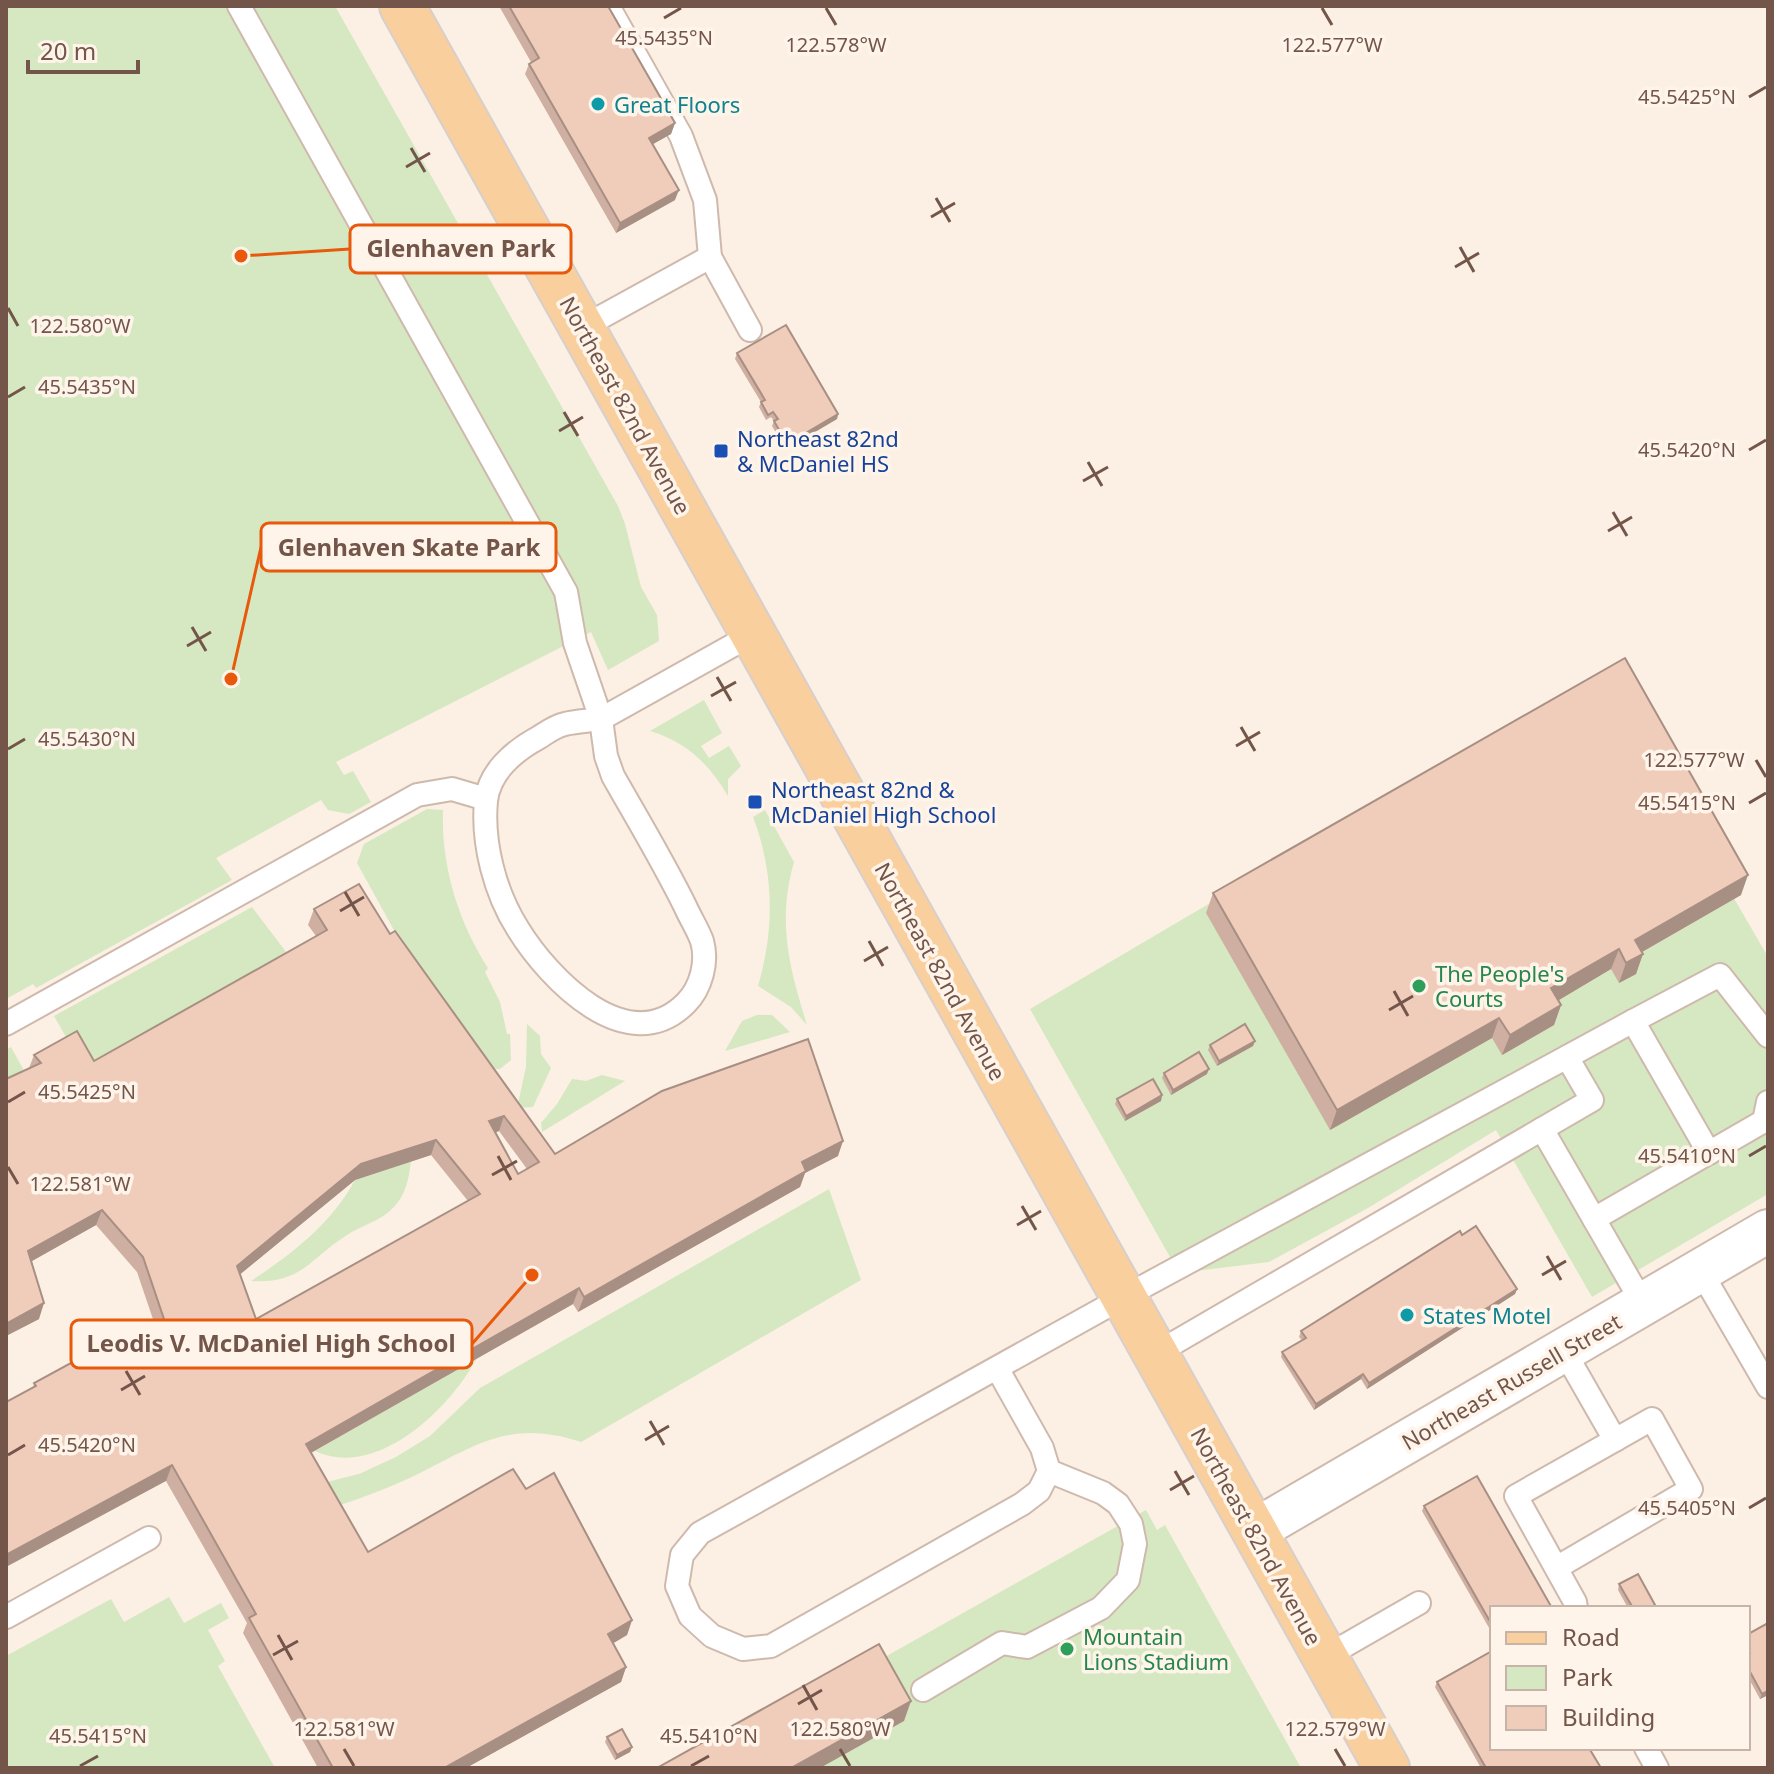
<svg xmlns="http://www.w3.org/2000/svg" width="1774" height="1774" font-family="'Noto Sans',sans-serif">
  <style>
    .green { fill: #d5e8c2 }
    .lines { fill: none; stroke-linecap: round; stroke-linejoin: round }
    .lane-casing { stroke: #cfb9ad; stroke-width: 26 }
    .street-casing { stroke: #cfb9ad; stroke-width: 46 }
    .primary-casing { stroke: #d8cfcc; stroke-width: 48 }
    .lane { stroke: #fff; stroke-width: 22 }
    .street { stroke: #fff; stroke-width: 42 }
    .primary { stroke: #f9cf9d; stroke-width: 44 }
    .wall { fill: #ceafa1; fill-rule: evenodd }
    .shaded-wall { fill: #a88f83 }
    .building { fill: #f0ccbb; stroke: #a88f83; stroke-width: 2; fill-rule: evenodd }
    .ticks { fill: none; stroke: #73554a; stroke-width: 3 }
    .culture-dot { fill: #0f9aa8; stroke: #fff4e9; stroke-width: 3 }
    .transit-dot { fill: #1a4fb4; stroke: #fff4e9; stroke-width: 3 }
    .leisure-dot { fill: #2e9e5b; stroke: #fff4e9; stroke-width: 3 }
    .labels { text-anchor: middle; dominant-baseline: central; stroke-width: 7; stroke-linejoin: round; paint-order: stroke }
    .culture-label { font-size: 22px; fill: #0d838f; stroke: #fff4e9; text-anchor: start }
    .street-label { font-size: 22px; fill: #73554a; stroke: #fff4e9 }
    .transit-label { font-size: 22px; fill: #164399; stroke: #fff4e9; text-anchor: start }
    .leisure-label { font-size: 22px; fill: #27864d; stroke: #fff4e9; text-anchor: start }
    .ticks-label { font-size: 20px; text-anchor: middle; fill: #73554a; stroke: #fff4e9; stroke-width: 7; stroke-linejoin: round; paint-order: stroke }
    .leader { fill: none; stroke: #e8590c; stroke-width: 3 }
    .callout-dot { fill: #e8590c; stroke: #fff4e9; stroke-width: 3 }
    .callout { fill: #fff4e9; stroke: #e8590c; stroke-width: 3 }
    .callout-label { font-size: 24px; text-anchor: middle; font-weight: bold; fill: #73554a }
  </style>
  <rect width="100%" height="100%" fill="#fbf0e3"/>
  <g class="green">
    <path d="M6,6H335L618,506L625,524L641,587L657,615L659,641L608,670L591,632L336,762L344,775L353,771L371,802L349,814L328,810L321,800L216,858L232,880L36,988L33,984L6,999Z"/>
    <path d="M1603,672L1768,957V1194L1592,1297L1496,1130L1368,1208L1269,1262L1179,1273L1030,1009Z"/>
    <path d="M704,700L722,733L701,746L709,758L729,746L741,766L728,779V796C709,764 687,742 650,731Z"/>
    <path d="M427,809L443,810C441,866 458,921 488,968L485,972L500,1002L507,1034H510L511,1060L500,1069H493L417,972L357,863L364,844Z"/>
    <path d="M765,810L794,862C777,922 789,967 807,1025L791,1007L758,986C775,929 774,872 753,817Z"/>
    <path d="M252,907L293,961L88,1076L54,1016Z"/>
    <path d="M757,1015H772L790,1032L725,1051L742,1021Z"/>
    <path d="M527,1024L540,1036L541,1054L551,1068L533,1107L517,1108L526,1067Z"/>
    <path d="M11,1047L27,1076L6,1086V1050Z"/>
    <path d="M602,1075L625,1081L542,1132L541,1123L557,1104L572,1079L586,1081Z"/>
    <path d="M411,1161C409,1178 406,1194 394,1207C381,1221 362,1225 347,1235C309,1259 302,1284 251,1281C292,1254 331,1224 355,1180Z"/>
    <path d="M829,1189L861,1280L581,1442C513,1420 481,1442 422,1472C392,1487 361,1498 329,1509L315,1485L359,1474L396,1457L430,1436L480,1388Z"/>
    <path d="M477,1358C450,1408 377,1480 315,1451Z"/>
    <path d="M1146,1510L1157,1530L1165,1525L1301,1768H688Z"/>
    <path d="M169,1597L184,1623L221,1603L229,1618L208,1630L225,1661L218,1666L275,1768H6V1656L111,1599L124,1622Z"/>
  </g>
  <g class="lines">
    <g class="lane-casing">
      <g id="lane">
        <path d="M239,6L566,592L575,643L601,719L753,634"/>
        <path d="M710,257L750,330"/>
        <path d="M583,327L710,257L705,200L681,136L608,6"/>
        <path d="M601,719L606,756L613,776C638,820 664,863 686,908C691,919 698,930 702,941C708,962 701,988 686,1003C628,1062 548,978 518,929C495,893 482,843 486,801C489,772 514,751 538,738C546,733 555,726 565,724C576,721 589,721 601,719Z"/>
        <path d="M6,1024L417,795L452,789L486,799"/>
        <path d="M1542,1129L1594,1219"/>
        <path d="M1709,1153L1633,1021L1720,975L1768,1036"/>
        <path d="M1700,1270L1768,1387"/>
        <path d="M1643,1304L1594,1219L1764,1121L1768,1102"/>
        <path d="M1564,1351L1615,1440"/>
        <path d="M1155,1354L1592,1100L1567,1057L1633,1021"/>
        <path d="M997,1368L1042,1448L1049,1471L1039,1491L1022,1504L771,1646L743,1649L712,1636L690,1616L677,1586L682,1555L700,1533L1124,1297L1567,1057"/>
        <path d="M1556,1568L1691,1489L1652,1419L1516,1496L1575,1602L1576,1608"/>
        <path d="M6,1617L149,1538"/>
        <path d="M1325,1657L1419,1603"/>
        <path d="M923,1690L1002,1643L1027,1647L1101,1608L1128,1580L1135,1544L1131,1524L1118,1504L1103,1493L1049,1471"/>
        <path d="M1646,1748L1657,1768"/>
      </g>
    </g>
    <g class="street-casing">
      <path id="street" d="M1254,1531L1768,1231"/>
    </g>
    <g class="primary-casing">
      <path id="primary" d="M402,6L1387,1768"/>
    </g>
    <use href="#lane" class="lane"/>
    <use href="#street" class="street"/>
    <use href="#primary" class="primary"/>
  </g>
  <g class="wall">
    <path d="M499,6H608L675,123L671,134L653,144L675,200L616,233L525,74L529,64L531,62Z"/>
    <path d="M737,353L838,414L837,419L786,449L772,426L774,421L771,417L766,420L759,407L761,402L735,359Z"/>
    <path d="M1213,893L1741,895L1642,952L1636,974L1619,983L1611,969L1558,1000L1561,1005L1554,1025L1502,1055L1492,1038L1330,1130L1206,913Z"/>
    <path d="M314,909L390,934L555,1154L838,1156L805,1173L800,1187L578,1312L573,1304L311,1453L368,1552L526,1489L632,1620L627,1635L613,1643L626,1667L621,1682L466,1768H318L243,1633L247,1623L166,1481L33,1388L34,1383L157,1331L137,1272L96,1225L32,1261L39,1319L6,1336L29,1068L34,1055L94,1061L316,936L308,925ZM499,1131L527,1169L518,1174L496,1132ZM431,1155L468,1201L256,1319L240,1274L355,1180Z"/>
    <path d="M1255,1041L1253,1046L1217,1066L1208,1050L1210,1045Z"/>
    <path d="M1164,1073L1207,1074L1171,1095L1162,1078Z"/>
    <path d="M1162,1095L1161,1101L1125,1121L1115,1104L1117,1099Z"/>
    <path d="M1462,1235L1517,1289L1515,1294L1367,1389L1361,1379L1314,1410L1281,1357L1282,1352L1302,1340L1299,1337L1301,1331Z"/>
    <path d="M1424,1506L1492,1608V1633L1422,1511Z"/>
    <path d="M1619,1584L1654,1608H1628L1618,1590Z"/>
    <path d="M1748,1634L1768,1695L1760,1699L1748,1677Z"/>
    <path d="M1437,1682L1601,1768H1481L1435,1687Z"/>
    <path d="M607,1737L632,1747L630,1752L615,1760L605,1742Z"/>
  </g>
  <g class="shaded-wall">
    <path d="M675,123L671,134L646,148L649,138Z"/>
    <path d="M679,190L675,200L616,233L620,223Z"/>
    <path d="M838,414L837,419L786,449L787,444Z"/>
    <path d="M1748,875L1741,895L1628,960L1635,940Z"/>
    <path d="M1619,949L1611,969L1544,1009L1551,988Z"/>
    <path d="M1643,954L1636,974L1619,983L1626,963Z"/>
    <path d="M1561,1005L1554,1025L1502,1055L1510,1035Z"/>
    <path d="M1499,1018L1492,1038L1330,1130L1337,1110Z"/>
    <path d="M1255,1041L1253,1046L1217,1066L1219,1061Z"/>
    <path d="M1209,1069L1207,1074L1171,1095L1173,1090Z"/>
    <path d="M1162,1095L1161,1101L1125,1121L1126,1116Z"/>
    <path d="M504,1116L499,1131L484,1137L489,1121Z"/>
    <path d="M436,1140L431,1155L355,1180L232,1281L237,1266L361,1164Z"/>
    <path d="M843,1141L838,1156L805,1173L800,1187L578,1312L584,1297L802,1162Z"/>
    <path d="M102,1210L96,1225L23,1266L28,1251Z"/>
    <path d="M579,1288L573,1304L300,1459L306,1444Z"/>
    <path d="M1517,1289L1515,1294L1367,1389L1369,1383Z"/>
    <path d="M44,1303L39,1319L6,1336V1324Z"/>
    <path d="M1363,1374L1361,1379L1314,1410L1316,1404Z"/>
    <path d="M172,1465L166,1481L6,1567V1555Z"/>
    <path d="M632,1620L627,1635L602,1650L608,1634Z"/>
    <path d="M626,1667L621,1682L466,1768H444Z"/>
    <path d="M1768,1691V1695L1760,1699L1762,1694Z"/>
    <path d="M911,1701L904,1721L820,1768H791Z"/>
    <path d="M632,1747L630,1752L615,1760L617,1755Z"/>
  </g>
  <g class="building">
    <path d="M509,6H608L675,123L649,138L679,190L620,223L529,64L539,58Z"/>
    <path d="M786,325L838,414L787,444L774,421L778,419L773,412L768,415L761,402L765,400L737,353Z"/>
    <path d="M1625,658L1748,875L1635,940L1643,954L1626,963L1619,949L1551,988L1561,1005L1510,1035L1499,1018L1337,1110L1213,893Z"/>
    <path d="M359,884L390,934L395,931L555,1154L662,1091L808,1039L843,1141L802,1162L806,1171L584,1297L579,1288L306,1444L368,1552L513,1469L526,1489L554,1473L632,1620L608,1634L626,1667L444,1768H333L249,1618L256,1614L172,1465L6,1555V1402L36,1386L34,1383L82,1357L167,1328L143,1257L102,1210L28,1251L44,1303L6,1324V1079L41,1063L34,1055L77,1031L94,1061L327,930L314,909ZM504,1116L539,1162L518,1174L489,1121ZM436,1140L480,1194L256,1319L237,1266L361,1164Z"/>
    <path d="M1245,1024L1255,1041L1219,1061L1210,1045Z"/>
    <path d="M1199,1052L1209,1069L1173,1090L1164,1073Z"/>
    <path d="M1153,1079L1162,1095L1126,1116L1117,1099Z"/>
    <path d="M1476,1226L1517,1289L1369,1383L1363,1374L1316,1404L1282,1352L1306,1338L1301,1331L1460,1231L1462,1235Z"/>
    <path d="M1477,1476L1552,1608H1492V1625L1424,1506Z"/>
    <path d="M1638,1574L1655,1605L1650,1608H1633L1619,1584Z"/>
    <path d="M1768,1623V1691L1762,1694L1748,1668V1654L1750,1653L1748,1650V1634Z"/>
    <path d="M879,1644L911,1701L791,1768H657Z"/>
    <path d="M1492,1651V1748H1589L1601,1768H1486L1437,1682Z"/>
    <path d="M622,1729L632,1747L617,1755L607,1737Z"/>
  </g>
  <path class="ticks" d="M826,8L836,25M1322,8L1332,25M664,18L681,8M1749,97L1766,87M411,148L425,172M406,167L430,153M936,198L950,222M931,217L955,203M1460,247L1474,272M1455,267L1479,253M8,308L18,326M8,397L25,387M564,412L578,436M559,431L583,417M1749,450L1766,440M1088,462L1102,486M1083,481L1108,467M1613,512L1627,536M1608,531L1632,517M192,627L206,651M187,646L211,632M717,677L731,701M711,696L736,682M1241,727L1255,751M1236,746L1260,732M8,749L25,739M1756,760L1766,777M1749,803L1766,793M345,892L359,916M340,911L364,897M869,941L883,966M864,961L888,947M1394,991L1408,1016M1389,1010L1413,996M8,1102L25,1092M498,1156L511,1180M1749,1156L1766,1146M8,1167L18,1184M492,1175L517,1161M1022,1206L1036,1230M1017,1225L1041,1211M1547,1256L1561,1280M1542,1275L1566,1261M126,1371L140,1395M121,1390L145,1376M650,1421L664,1445M645,1440L669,1426M8,1455L25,1445M1175,1471L1189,1495M1170,1490L1194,1476M1749,1508L1766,1498M278,1635L292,1660M273,1655L298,1641M803,1685L817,1710M798,1704L822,1690M344,1749L354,1766M840,1749L850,1766M1335,1749L1345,1766M80,1766L98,1756M691,1766L709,1756"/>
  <g class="culture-dot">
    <circle cx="598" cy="104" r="8"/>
    <circle cx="1407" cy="1315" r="8"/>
  </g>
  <g class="transit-dot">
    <rect x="713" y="443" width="16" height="16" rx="4"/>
    <rect x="747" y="794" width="16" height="16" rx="4"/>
  </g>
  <g class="leisure-dot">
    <circle cx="1419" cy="986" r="8"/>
    <circle cx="1067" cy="1649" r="8"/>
  </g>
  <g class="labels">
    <g class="culture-label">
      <text x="614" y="104">Great Floors</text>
      <text x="1423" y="1315">States Motel</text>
    </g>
    <g class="street-label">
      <text transform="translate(626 405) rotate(61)">Northeast 82nd Avenue</text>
      <text transform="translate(941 971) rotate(61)">Northeast 82nd Avenue</text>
      <text transform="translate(1511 1381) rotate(-30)">Northeast Russell Street</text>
      <text transform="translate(1257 1536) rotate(61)">Northeast 82nd Avenue</text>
    </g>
    <g class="transit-label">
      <text x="737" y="438">Northeast 82nd<tspan x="737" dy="25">&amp; McDaniel HS</tspan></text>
      <text x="771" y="789">Northeast 82nd &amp;<tspan x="771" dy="25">McDaniel High School</tspan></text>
    </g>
    <g class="leisure-label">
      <text x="1435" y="973">The People's<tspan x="1435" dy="25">Courts</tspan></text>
      <text x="1083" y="1636">Mountain<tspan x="1083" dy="25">Lions Stadium</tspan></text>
    </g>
  </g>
  <g class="ticks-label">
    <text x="664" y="45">45.5435°N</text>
    <text x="836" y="52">122.578°W</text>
    <text x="1332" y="52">122.577°W</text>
    <text x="1687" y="104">45.5425°N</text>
    <text x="80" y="333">122.580°W</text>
    <text x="87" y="394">45.5435°N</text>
    <text x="1687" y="457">45.5420°N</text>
    <text x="87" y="746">45.5430°N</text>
    <text x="1694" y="767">122.577°W</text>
    <text x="1687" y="810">45.5415°N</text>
    <text x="87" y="1099">45.5425°N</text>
    <text x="1687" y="1163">45.5410°N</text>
    <text x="80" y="1191">122.581°W</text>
    <text x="87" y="1452">45.5420°N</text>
    <text x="1687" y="1515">45.5405°N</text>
    <text x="344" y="1736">122.581°W</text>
    <text x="840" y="1736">122.580°W</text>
    <text x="1335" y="1736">122.579°W</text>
    <text x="98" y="1743">45.5415°N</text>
    <text x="709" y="1743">45.5410°N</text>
  </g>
  <path class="leader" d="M241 256L350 249M231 679L261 547M532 1275L472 1344"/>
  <g class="callout-dot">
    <circle cx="241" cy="256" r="8"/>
    <circle cx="231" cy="679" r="8"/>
    <circle cx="532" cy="1275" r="8"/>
  </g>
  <g class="callout">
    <rect x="350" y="225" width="221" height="48" rx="8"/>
    <rect x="261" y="523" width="295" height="48" rx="8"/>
    <rect x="71" y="1320" width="401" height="48" rx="8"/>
  </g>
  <g class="callout-label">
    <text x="461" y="257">Glenhaven Park</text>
    <text x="409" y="556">Glenhaven Skate Park</text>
    <text x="271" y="1352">Leodis V. McDaniel High School</text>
  </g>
  <rect width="1774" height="1774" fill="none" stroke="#73554a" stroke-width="16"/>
  <rect x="1490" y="1606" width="260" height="144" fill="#fff4e9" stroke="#c7b4a9" stroke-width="2"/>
  <rect x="1506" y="1632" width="40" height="12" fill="#f9cf9d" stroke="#c7b4a9" stroke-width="2"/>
  <text x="1562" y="1646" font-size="24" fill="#73554a">Road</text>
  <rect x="1506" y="1666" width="40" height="24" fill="#d5e8c2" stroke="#c7b4a9" stroke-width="2"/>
  <text x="1562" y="1686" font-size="24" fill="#73554a">Park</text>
  <rect x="1506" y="1706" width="40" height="24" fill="#f0ccbb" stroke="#c7b4a9" stroke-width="2"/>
  <text x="1562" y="1726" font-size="24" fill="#73554a">Building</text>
  <path d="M28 60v12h110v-12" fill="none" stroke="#73554a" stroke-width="4"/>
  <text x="40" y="60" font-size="24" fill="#73554a" stroke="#fff4e9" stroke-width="6" paint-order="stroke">20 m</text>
</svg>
